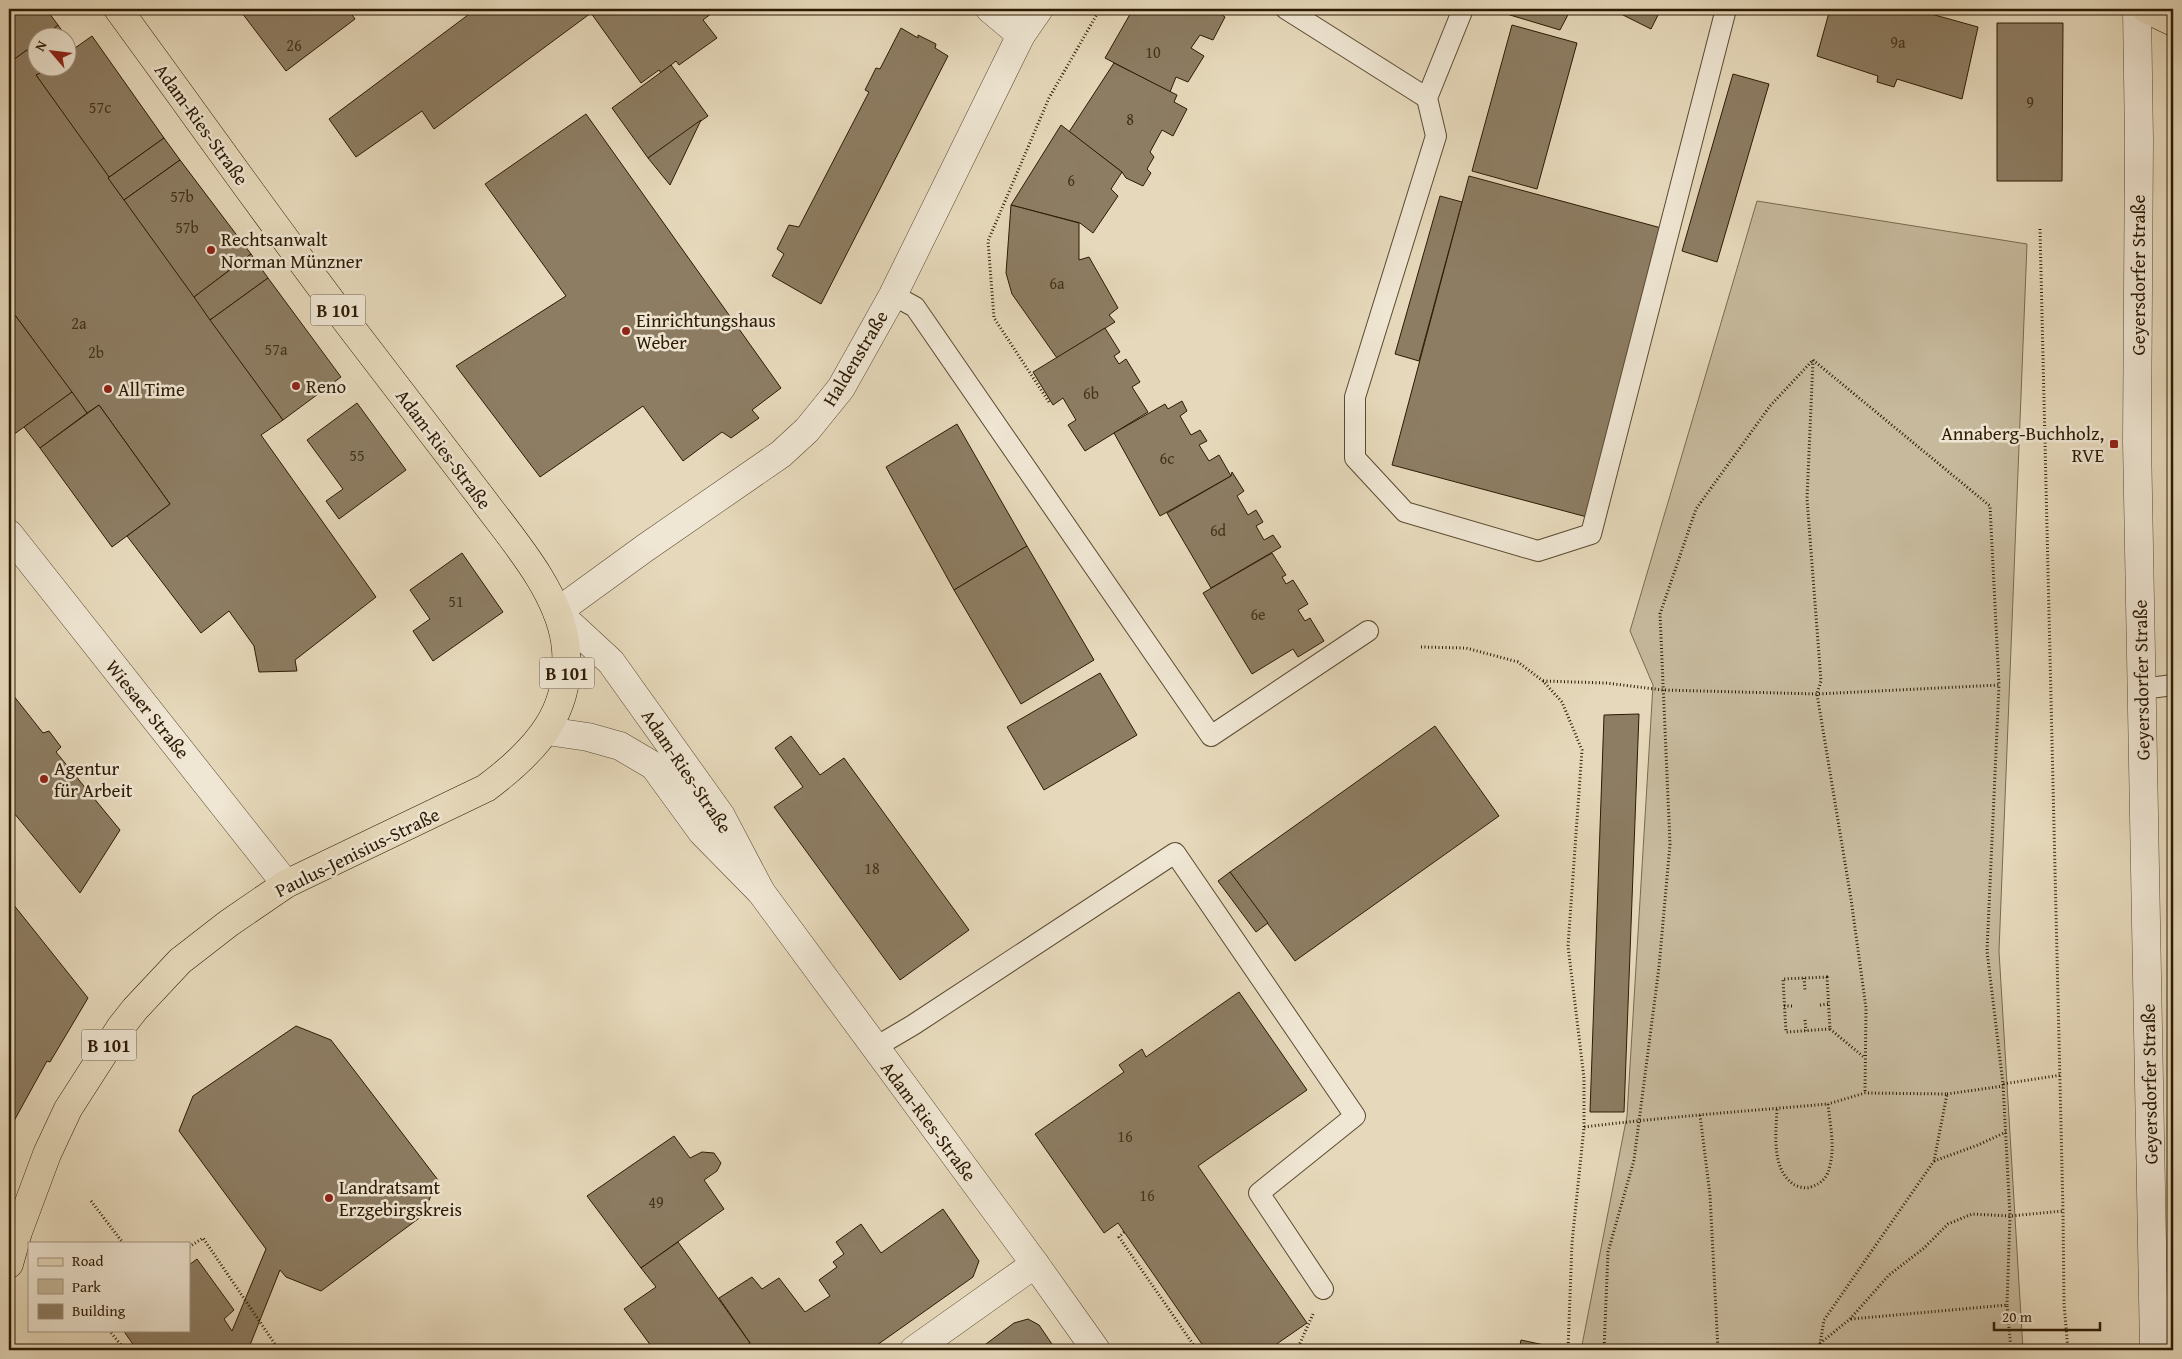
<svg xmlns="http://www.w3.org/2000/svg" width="2182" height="1359" font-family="'Gentium Book Plus',serif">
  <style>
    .green { fill: #c6b99c; stroke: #796a50 }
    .building { fill: #8d7d63; stroke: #2c1a03 }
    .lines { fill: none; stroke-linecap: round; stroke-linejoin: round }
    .lane-casing { stroke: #5a4a31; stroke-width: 22 }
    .street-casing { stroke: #5a4a31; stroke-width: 29 }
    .primary-casing { stroke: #2c1a03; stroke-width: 29 }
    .path { stroke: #2c1a03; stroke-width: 3; stroke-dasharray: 1 2.5; stroke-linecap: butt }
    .lane { stroke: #efe6d3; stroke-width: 20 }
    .street { stroke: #efe6d3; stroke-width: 28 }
    .primary { stroke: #e6d9bb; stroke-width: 28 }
    .poi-dot { fill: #8f2418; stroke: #efe6d3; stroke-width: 2 }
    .labels { text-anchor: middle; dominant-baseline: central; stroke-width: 5; stroke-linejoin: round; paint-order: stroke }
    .number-label { font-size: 16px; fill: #44331b }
    .shield { fill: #efe6d3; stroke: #665741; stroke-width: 1 }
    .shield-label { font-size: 18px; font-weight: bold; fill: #2c1a03 }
    .street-label { font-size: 19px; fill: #2c1a03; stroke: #efe6d3 }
    .poi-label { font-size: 19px; fill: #2c1a03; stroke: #efe6d3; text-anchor: start }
  </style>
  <rect width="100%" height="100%" fill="#e6d9bb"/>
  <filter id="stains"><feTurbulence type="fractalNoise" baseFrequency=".004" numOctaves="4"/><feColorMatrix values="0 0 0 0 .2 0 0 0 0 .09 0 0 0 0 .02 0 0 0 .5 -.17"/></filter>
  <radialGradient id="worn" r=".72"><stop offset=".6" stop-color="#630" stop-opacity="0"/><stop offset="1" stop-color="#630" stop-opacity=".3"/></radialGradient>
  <path class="green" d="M1757,201L2027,244L1999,951L2023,1350H1581L1627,1116L1653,685L1630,631Z"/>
  <g class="building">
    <path d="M9,9H46L58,25L43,38H38V42L9,63Z"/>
    <path d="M239,9H348L355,19L286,71Z"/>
    <path d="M476,9H717L703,20L717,38L679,65L676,61L661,73L659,70L641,83L591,13L434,129L422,111L356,157L329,119Z"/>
    <path d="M1133,9H1214L1225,17L1213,40L1200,35L1191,48L1204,56L1188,82L1176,77L1170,92L1105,58Z"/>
    <path d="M1490,9H1571L1560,30Z"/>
    <path d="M1615,9H1661L1651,29L1615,11Z"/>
    <path d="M1830,9H1913L1978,27L1962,99L1897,79L1894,87L1877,82L1878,76L1817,56Z"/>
    <path d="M1997,23H2063L2062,181H1997Z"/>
    <path d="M58,25L67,38H43Z"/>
    <path d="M1512,25L1577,43L1537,189L1472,171Z"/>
    <path d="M901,28L918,38V35L936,44L935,48L948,56L821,304L772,276L784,254L777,249L789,225L799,227L869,92L865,90L876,68L880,69Z"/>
    <path d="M92,36L164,138L108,178L36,75L48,68H68V53Z"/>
    <path d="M68,38L75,47L68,53Z"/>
    <path d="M38,42V65L27,50Z"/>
    <path d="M27,50L38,68L42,72L36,75L283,420L261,435L376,597L295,660L297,671L259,672L254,646L229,611L201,633L127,536L170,504L99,405L87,413L9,307V63Z"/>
    <path d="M1114,63L1177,95L1174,102L1187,109L1173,136L1162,130L1150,152L1154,157L1147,169L1151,173L1143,186L1126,178L1122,172L1069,132Z"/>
    <path d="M671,65L708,116L648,158L612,108Z"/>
    <path d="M1733,74L1769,84L1717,262L1682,251Z"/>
    <path d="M586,114L781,388L752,410L759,418L731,438L722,432L683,461L643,406L540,477L456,366L566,296L485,184Z"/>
    <path d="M701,120L670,185L648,158Z"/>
    <path d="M1061,125L1122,172L1111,189L1118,196L1093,233L1080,223L1011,205Z"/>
    <path d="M164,138L180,160L124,200L108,178Z"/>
    <path d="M180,160L251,254L194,297L124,200Z"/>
    <path d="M1469,176L1665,229L1587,517L1392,465Z"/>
    <path d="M1440,196L1462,202L1419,361L1395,354Z"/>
    <path d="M1011,205L1079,223V260L1089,257L1118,308L1109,315L1115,322L1057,358L1012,294L1006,273Z"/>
    <path d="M251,254L268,278L210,320L194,297Z"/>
    <path d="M268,278L341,377L283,420L210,320Z"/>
    <path d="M9,307L72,392L13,435L9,429Z"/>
    <path d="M1105,328L1120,352L1114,356L1119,364L1126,359L1140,382L1132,387L1148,412L1085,451L1068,425L1076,420L1063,398L1053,405L1033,372Z"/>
    <path d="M72,392L87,413L40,448L24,427Z"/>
    <path d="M1182,401L1187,411L1180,416L1191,435L1200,430L1207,441L1199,445L1209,461L1219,455L1231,476L1160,516L1114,433L1165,404L1168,409Z"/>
    <path d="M357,403L406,470L339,519L326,501L343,489L307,440Z"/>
    <path d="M99,405L170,504L112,547L40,448Z"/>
    <path d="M957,424L1027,546L954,590L886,467Z"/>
    <path d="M1232,472L1244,491L1237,496L1248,515L1256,510L1263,522L1256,526L1264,540L1273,535L1281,547L1211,588L1167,513L1231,476Z"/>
    <path d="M1027,546L1094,660L1021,704L954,590Z"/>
    <path d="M462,553L503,612L433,661L413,631L430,619L410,590Z"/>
    <path d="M1272,553L1286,575L1282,577L1286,584L1293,580L1308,604L1298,610L1305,621L1310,618L1324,641L1298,657L1293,649L1252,674L1203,593Z"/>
    <path d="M1100,673L1137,735L1044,790L1007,727Z"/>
    <path d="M9,690L43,733L49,731L61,747L56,752L120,830L80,893L9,807Z"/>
    <path d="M1639,714L1624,1112H1590L1604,715Z"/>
    <path d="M1435,726L1499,816L1295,961L1230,872Z"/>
    <path d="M791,736L820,775L844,758L969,930L900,980L774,807L803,787L775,748Z"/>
    <path d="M1230,872L1268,923L1256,932L1218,881Z"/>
    <path d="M9,899L88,998L50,1062L47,1061L9,1130Z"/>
    <path d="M1239,992L1307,1090L1198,1166L1307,1323L1268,1350H1206L1118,1223L1104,1233L1035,1134L1124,1072L1119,1065L1142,1049L1146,1057Z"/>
    <path d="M296,1026L331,1040L438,1180L422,1216L321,1291L286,1277L280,1270L248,1350H137L123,1330H189V1265L197,1259L234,1310L224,1319L232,1331L266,1249L179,1131L193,1096Z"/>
    <path d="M674,1136L690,1158L702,1152L714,1153L721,1163L717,1171L704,1180L724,1209L641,1268L587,1196Z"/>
    <path d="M943,1209L979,1261L973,1277L870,1350H742L750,1343L719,1298L752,1277L762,1289L779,1278L805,1312L830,1296L819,1280L837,1267L833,1262L844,1254L836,1242L861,1224L881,1253Z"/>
    <path d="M678,1242L750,1343L740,1350H654L624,1309L656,1287L641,1268Z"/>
    <path d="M1028,1319L1039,1325L1056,1350H978L1014,1323Z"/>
    <path d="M1521,1340L1558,1348V1350H1519Z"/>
  </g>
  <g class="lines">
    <g class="lane-casing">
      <g id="lane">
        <path d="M1286,9L1427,98"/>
        <path d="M1463,9L1427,98L1436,136L1355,397V458L1405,512L1538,551L1591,534L1726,9"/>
        <path d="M893,295L915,307L1211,736L1368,631"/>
        <path d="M2142,689L2173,685"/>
        <path d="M874,1048L913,1025L1175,853L1355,1116L1259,1193L1323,1289"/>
      </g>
    </g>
    <g class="street-casing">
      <g id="street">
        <path d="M990,9L1021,35"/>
        <path d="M2137,9L2139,141L2137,441L2154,1350"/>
        <path d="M9,534L286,884"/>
        <path d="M547,731L588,737L620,746L654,766L702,832L761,892L1035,1264L1096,1350"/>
        <path d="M761,892L721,816L611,662L557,612L645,548L781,454L807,430L841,388L893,295L1021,35L1039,9"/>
        <path d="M914,1350L1035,1264"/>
      </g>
    </g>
    <g class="primary-casing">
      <g id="primary">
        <path d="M2146,9L2173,22"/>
        <path d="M9,1264L18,1232L47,1154L68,1109L120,1028L135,1009L180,961L229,923L286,884L486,788C537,750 575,709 565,641C557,589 512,539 481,497C438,440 394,383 350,326C271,222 195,114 118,9"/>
      </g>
    </g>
    <g class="path">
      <path d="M2040,229L2063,1211"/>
      <path d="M1813,360L1990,506L1999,685"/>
      <path d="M1049,402L994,318L988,241L1049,98L1100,9"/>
      <path d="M1421,647L1466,648L1518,662L1543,681L1562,702L1582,750L1568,946L1584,1078V1127"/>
      <path d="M1543,681L1606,683L1663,690L1817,694L1999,685L1987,951L2003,1084L2061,1075"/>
      <path d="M1827,977L1830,1029L1786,1032L1783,979Z"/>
      <path d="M1804,978L1805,990"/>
      <path d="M1820,1005L1829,1004"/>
      <path d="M1784,1006H1793"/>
      <path d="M1805,1020L1806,1031"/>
      <path d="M1830,1029L1865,1058"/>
      <path d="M2003,1084L2010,1216L2007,1305"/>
      <path d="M1947,1094L2003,1086"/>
      <path d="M1700,1115L1710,1195L1718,1350"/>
      <path d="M1934,1161L1978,1145L2006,1132"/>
      <path d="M91,1201L123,1243"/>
      <path d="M1124,1232L1119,1237L1197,1350"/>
      <path d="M189,1247L203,1238L279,1350"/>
      <path d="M1851,1319L2007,1305L2011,1350"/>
      <path d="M109,1330L125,1350"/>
      <path d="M1820,1344L1824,1320L1934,1161L1947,1094L1865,1093L1828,1104"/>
      <path d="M1297,1350L1313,1314"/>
      <path d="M1568,1350L1572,1243L1584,1127C1666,1117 1747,1111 1828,1104C1830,1124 1835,1146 1830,1165C1828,1177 1822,1183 1811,1187C1806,1189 1798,1187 1793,1184C1771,1168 1776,1133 1777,1109"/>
      <path d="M1604,1350L1608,1252L1634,1160L1659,967L1670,844L1660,614L1696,509L1770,406L1813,360L1807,499L1821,681L1817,694L1851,899L1866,1008L1865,1093"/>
      <path d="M1812,1350L1850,1319L1889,1275L1924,1248L1948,1224L1972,1214L2010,1216L2063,1211L2064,1304L2068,1350"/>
    </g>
    <use href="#lane" class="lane"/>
    <use href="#street" class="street"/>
    <use href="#primary" class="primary"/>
  </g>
  <g class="poi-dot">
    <circle cx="211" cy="250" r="5"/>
    <circle cx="626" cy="331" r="5"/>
    <circle cx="296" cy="386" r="5"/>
    <circle cx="108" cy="389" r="5"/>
    <rect x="2109" y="439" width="10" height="10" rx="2.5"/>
    <circle cx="44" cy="779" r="5"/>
    <circle cx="329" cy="1198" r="5"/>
  </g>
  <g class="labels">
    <g class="number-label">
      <text x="1898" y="42">9a</text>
      <text x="294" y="45">26</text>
      <text x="1153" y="52">10</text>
      <text x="2030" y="102">9</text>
      <text x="100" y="107">57c</text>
      <text x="1130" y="119">8</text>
      <text x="1071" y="180">6</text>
      <text x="182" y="196">57b</text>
      <text x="187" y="227">57b</text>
      <text x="1057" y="283">6a</text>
      <text x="79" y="323">2a</text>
      <text x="276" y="349">57a</text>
      <text x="96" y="352">2b</text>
      <text x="1091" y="393">6b</text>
      <text x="357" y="455">55</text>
      <text x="1167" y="458">6c</text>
      <text x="1218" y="530">6d</text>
      <text x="456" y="601">51</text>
      <text x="1258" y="614">6e</text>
      <text x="872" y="868">18</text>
      <text x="1125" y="1136">16</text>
      <text x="1147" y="1195">16</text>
      <text x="656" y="1202">49</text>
    </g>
    <g class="shield">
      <rect x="310.5" y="294.5" width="55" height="31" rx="4"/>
      <rect x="539.5" y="657.5" width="55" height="31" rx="4"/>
      <rect x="81.5" y="1029.5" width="55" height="31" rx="4"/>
    </g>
    <g class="shield-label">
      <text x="338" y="310">B 101</text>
      <text x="567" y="673">B 101</text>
      <text x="109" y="1045">B 101</text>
    </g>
    <g class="street-label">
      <text transform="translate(202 124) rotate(54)">Adam-Ries-Straße</text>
      <text transform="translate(2138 275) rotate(-90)">Geyersdorfer Straße</text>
      <text transform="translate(855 358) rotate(-59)">Haldenstraße</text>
      <text transform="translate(444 449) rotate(53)">Adam-Ries-Straße</text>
      <text transform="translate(2141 680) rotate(-91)">Geyersdorfer Straße</text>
      <text transform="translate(148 709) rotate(51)">Wiesaer Straße</text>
      <text transform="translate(687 771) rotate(56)">Adam-Ries-Straße</text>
      <text transform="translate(357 852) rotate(-26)">Paulus-Jenisius-Straße</text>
      <text transform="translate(2149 1084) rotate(-91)">Geyersdorfer Straße</text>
      <text transform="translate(929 1121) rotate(53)">Adam-Ries-Straße</text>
    </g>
    <g class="poi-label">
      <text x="221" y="239">Rechtsanwalt<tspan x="221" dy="22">Norman Münzner</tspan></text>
      <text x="636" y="320">Einrichtungshaus<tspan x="636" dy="22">Weber</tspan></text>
      <text x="306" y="386">Reno</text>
      <text x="118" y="389">All Time</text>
      <text x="2104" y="433" text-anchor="end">Annaberg-Buchholz,<tspan x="2104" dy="22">RVE</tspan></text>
      <text x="54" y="768">Agentur<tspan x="54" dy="22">für Arbeit</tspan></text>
      <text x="339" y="1187">Landratsamt<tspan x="339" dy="22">Erzgebirgskreis</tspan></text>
    </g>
  </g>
  <rect width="2182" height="1359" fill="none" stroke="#e6d9bb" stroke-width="30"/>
  <rect x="10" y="10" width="2162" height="1339" fill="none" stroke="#2c1a03" stroke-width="2.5"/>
  <rect x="15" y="15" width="2152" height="1329" fill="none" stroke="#2c1a03"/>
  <rect x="28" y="1242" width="162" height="90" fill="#efe6d3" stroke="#a19480"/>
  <rect x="38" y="1258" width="25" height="8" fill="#e6d9bb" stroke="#a19480"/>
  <text x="72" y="1266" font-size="15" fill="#2c1a03">Road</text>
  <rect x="38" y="1279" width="25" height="15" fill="#c6b99c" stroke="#a19480"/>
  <text x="72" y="1292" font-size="15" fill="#2c1a03">Park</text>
  <rect x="38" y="1304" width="25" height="15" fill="#8d7d63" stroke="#a19480"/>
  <text x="72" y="1316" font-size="15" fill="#2c1a03">Building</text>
  <g transform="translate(52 52) rotate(298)"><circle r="24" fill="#efe6d3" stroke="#a19480"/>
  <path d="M0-4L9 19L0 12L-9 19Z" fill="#8f2418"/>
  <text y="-8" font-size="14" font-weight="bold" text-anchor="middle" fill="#2c1a03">N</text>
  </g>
  <path d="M1994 1322v8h106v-8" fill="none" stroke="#2c1a03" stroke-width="2.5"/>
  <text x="2002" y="1322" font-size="15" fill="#2c1a03" stroke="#efe6d3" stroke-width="4" paint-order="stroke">20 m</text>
  <rect width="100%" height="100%" filter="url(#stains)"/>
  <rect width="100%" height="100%" fill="url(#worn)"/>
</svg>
